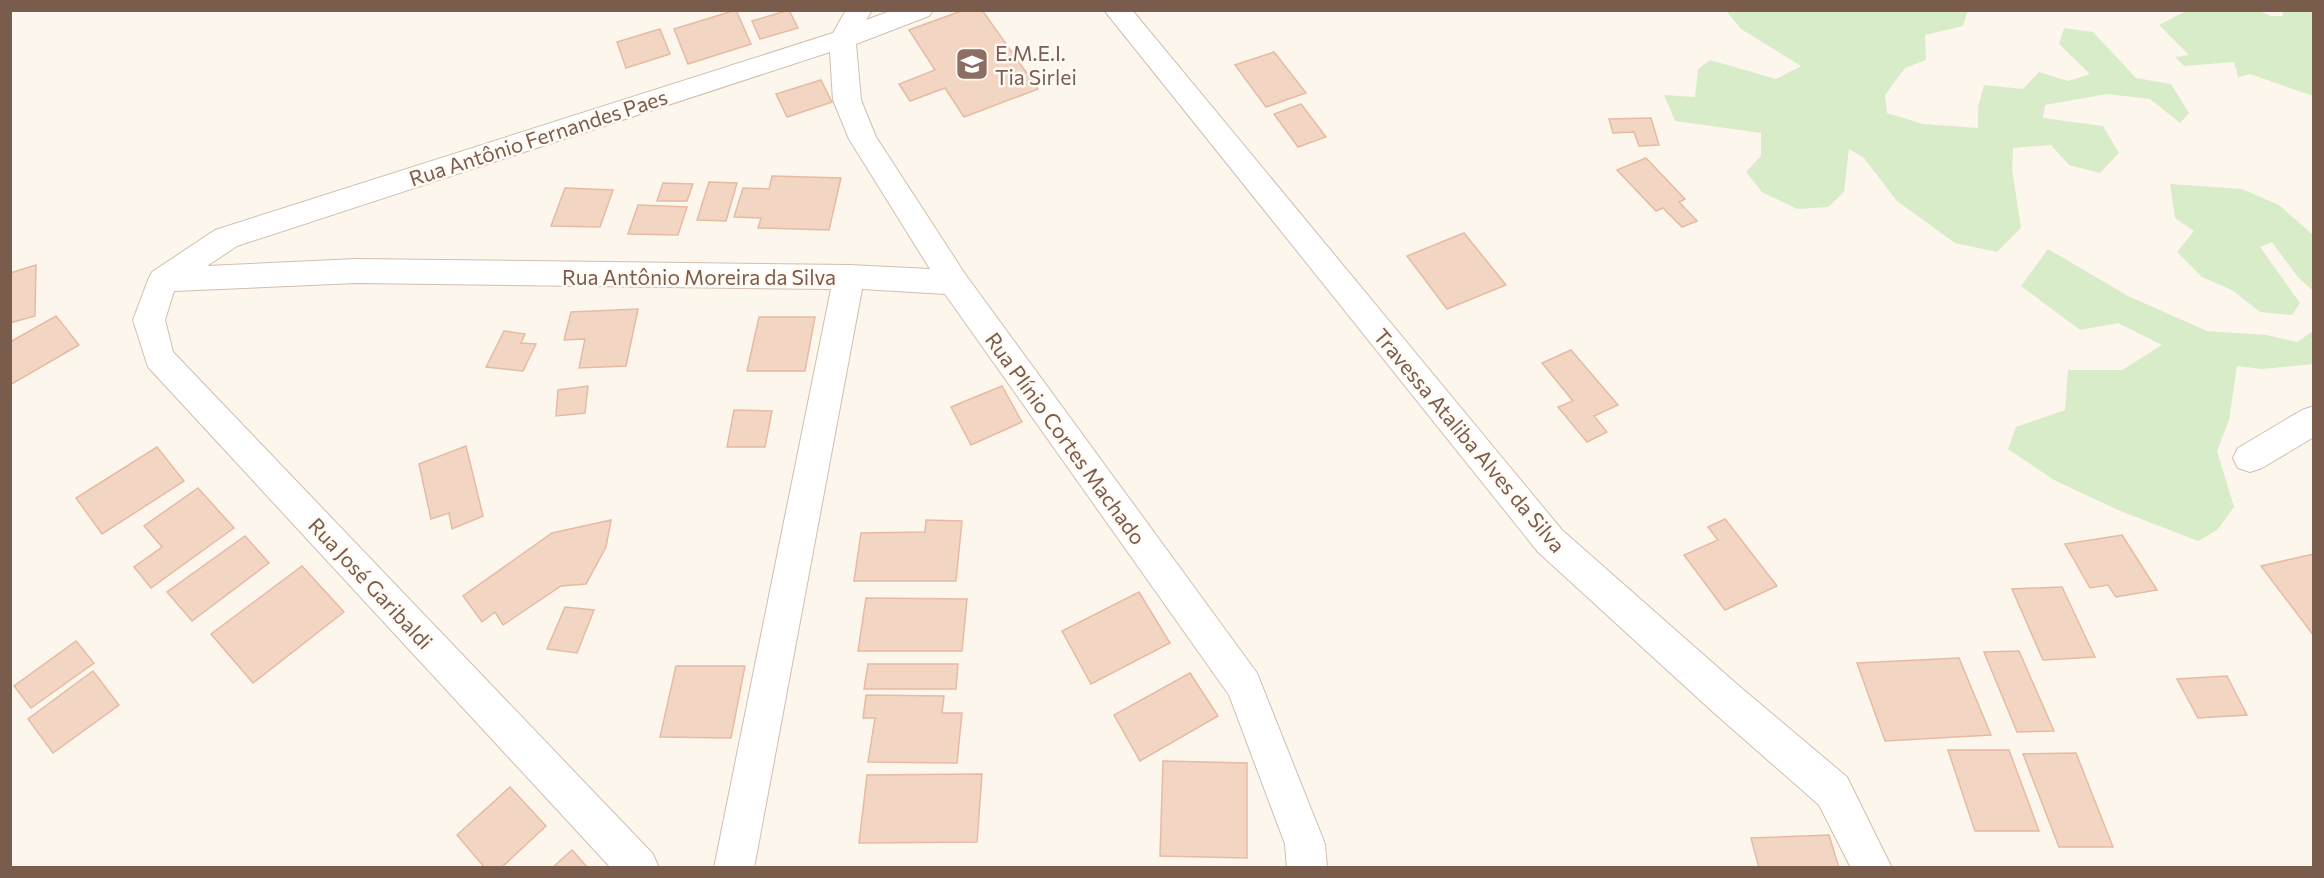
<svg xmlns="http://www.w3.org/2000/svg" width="2324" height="878" font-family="Commissioner,sans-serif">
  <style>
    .green { fill: #d8ecc9 }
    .building { fill: #f3d5c3; stroke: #e6bba3; stroke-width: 1.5 }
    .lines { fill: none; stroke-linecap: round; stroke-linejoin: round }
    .minor-casing { stroke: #d1beb0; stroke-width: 2 }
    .minor { fill: #fff; fill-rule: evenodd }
    .labels { text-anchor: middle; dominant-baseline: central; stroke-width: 5; stroke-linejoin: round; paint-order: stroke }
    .education-label { font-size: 21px; fill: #785e54; stroke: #fffaf3; text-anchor: start }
    .street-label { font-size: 21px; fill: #7a5c4d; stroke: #fffaf3 }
  </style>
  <rect width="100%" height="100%" fill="#fdf6ec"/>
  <g class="green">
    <path d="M1968,10L1963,26L1925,35L1926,60L1905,68L1885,95L1887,113L1923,124L1978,128V107L1984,85L2023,89L2039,72L2068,81L2090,74L2059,44L2064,28L2093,32L2136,78L2171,84L2189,113L2180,123L2150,99L2107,94L2045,105L2043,118L2103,126L2119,153L2100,173L2069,165L2051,145L2013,148L2012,169L2021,228L1997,252L1955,243L1897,201L1864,158L1849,149L1844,192L1828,207L1797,209L1762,192L1746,172L1761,156V133L1675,121L1664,95L1695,97L1698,69L1710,60L1776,79L1801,66L1741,29L1726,11Z"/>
    <path d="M2236,11H2259L2271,16H2283L2282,11H2313V96L2250,74L2238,77L2234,62L2184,66L2175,57L2189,55L2159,25L2186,11Z"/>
    <path d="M2170,184L2242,189L2279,205L2313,235V291L2297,276L2272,242L2260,247L2300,303L2292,315L2260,312L2232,290L2202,277L2177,252L2194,231L2175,218Z"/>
    <path d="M2048,249L2128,296L2207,331L2266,335L2297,342L2313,331V364L2262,369L2237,366L2229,420L2217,451L2234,507L2217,530L2198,541L2118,510L2054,480L2008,449L2016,427L2065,410L2068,370H2122L2162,345L2118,323L2080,330L2021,286Z"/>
  </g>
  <g class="building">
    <path d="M736,10L751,44L688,64L674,29Z"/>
    <path d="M789,10L798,28L760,39L752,21Z"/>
    <path d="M964,10H982L1038,89L964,117L945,88L910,101L899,84L935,70L909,30Z"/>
    <path d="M660,29L670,54L626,68L617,42Z"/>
    <path d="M1274,52L1306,93L1266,107L1235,65Z"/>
    <path d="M821,80L832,102L787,117L776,94Z"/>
    <path d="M1301,104L1326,137L1298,147L1274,114Z"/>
    <path d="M1651,118L1659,145L1639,146L1634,132L1613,133L1609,119Z"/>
    <path d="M1646,158L1685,199L1679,202L1697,221L1682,227L1663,208L1656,211L1617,170Z"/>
    <path d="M772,176L841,178L829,230L758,228L761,218L734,217L743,188L769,189Z"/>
    <path d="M709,182L737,183L726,221L697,220Z"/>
    <path d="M663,183L693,184L687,201H657Z"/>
    <path d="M565,188L613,190L600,227L551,226Z"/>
    <path d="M638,205L687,207L678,235L628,234Z"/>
    <path d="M1464,233L1506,285L1447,309L1407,256Z"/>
    <path d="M36,265L35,316L10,323V273Z"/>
    <path d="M638,309L626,366L579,368L585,339L564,340L571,312Z"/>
    <path d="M56,316L79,345L10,385V342Z"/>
    <path d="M759,317H815L805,371H747Z"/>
    <path d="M504,331L525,334L521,343L536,344L523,371L486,367Z"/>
    <path d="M1571,350L1618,405L1594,416L1607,432L1587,442L1558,407L1573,401L1542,363Z"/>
    <path d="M588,386L585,413L556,416L558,390Z"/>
    <path d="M1002,386L1022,422L971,445L951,407Z"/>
    <path d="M734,410L772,411L765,447H727Z"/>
    <path d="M466,446L483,516L452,529L449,513L431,519L419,464Z"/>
    <path d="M157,447L184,481L102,534L76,498Z"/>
    <path d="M198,488L234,528L151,588L134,567L162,547L144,526Z"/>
    <path d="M1725,519L1777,586L1725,610L1684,555L1718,540L1708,527Z"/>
    <path d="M611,520L606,547L586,584L561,586L503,625L495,612L482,622L463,596L552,533Z"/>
    <path d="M926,520L962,521L956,581H854L861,533L925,532Z"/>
    <path d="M2122,535L2157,590L2116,597L2108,585L2090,588L2065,544Z"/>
    <path d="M245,536L269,563L192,621L167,592Z"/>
    <path d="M2314,554V636L2261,566Z"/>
    <path d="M302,566L344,612L253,683L211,634Z"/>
    <path d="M2062,587L2095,657L2043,660L2012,589Z"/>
    <path d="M1139,592L1170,643L1091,684L1062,631Z"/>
    <path d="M866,598L967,599L962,651H858Z"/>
    <path d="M565,607L594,610L577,653L547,649Z"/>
    <path d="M76,641L94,663L31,708L14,686Z"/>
    <path d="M2019,651L2054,731L2017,732L1984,652Z"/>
    <path d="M1959,658L1991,735L1885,741L1857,663Z"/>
    <path d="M868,664H958L956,689H864Z"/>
    <path d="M676,666H745L731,738L660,737Z"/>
    <path d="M93,671L119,705L53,753L28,719Z"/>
    <path d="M1190,673L1218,716L1140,761L1114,715Z"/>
    <path d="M2227,676L2247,715L2198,718L2177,679Z"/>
    <path d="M866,695L944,696L942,713H962L957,763L868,762L875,718H863Z"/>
    <path d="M1948,750H2009L2039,831H1975Z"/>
    <path d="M2076,753L2113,847H2059L2023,754Z"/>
    <path d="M1163,761L1247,763V858L1160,856Z"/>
    <path d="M982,774L977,842L859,843L867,775Z"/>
    <path d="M510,787L546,826L501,868H485L457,835Z"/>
    <path d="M1829,835L1839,868H1759L1751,838Z"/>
    <path d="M572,850L588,868H552Z"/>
  </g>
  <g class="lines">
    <g class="minor-casing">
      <g id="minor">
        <path d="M846,10H872L866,20L893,10H933L929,16L856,44L861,100L876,137L965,274L1257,673L1325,844L1327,868H1287L1285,844L1229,695L945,294L862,289L754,868H714L831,289L356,283L174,291L165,320L173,352L653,854L659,868H611L148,367L133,320L148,280L152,272L215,230L833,33ZM830,52L833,100L849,139L930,269L849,265L356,259L207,266L237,246Z"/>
        <path d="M1104,10H1132L1562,530L1739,686L1847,777L1892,868H1851L1819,805L1713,712L1538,552Z"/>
        <path d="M2314,406V437L2262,468L2250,472L2238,468L2233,458L2238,448L2302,410Z"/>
      </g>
    </g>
    <use href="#minor" class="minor"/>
  </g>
  <defs>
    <g id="school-square" transform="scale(1.725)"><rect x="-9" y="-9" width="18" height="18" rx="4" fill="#8d6e63" stroke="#fffaf3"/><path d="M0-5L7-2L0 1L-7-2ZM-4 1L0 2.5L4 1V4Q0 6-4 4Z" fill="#fff"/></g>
  </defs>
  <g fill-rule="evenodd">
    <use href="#school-square" x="972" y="64"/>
  </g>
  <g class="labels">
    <g class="education-label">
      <text x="995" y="52">E.M.E.I.<tspan x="995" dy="24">Tia Sirlei</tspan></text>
    </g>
    <g class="street-label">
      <text transform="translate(538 137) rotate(-18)">Rua Antônio Fernandes Paes</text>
      <text x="699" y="276">Rua Antônio Moreira da Silva</text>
      <text transform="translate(1066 438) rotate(54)">Rua Plínio Cortes Machado</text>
      <text transform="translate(1470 440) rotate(50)">Travessa Ataliba Alves da Silva</text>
      <text transform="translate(371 583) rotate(47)">Rua José Garibaldi</text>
    </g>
  </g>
  <rect width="2324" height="878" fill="none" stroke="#7a5c4d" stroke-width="24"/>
</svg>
